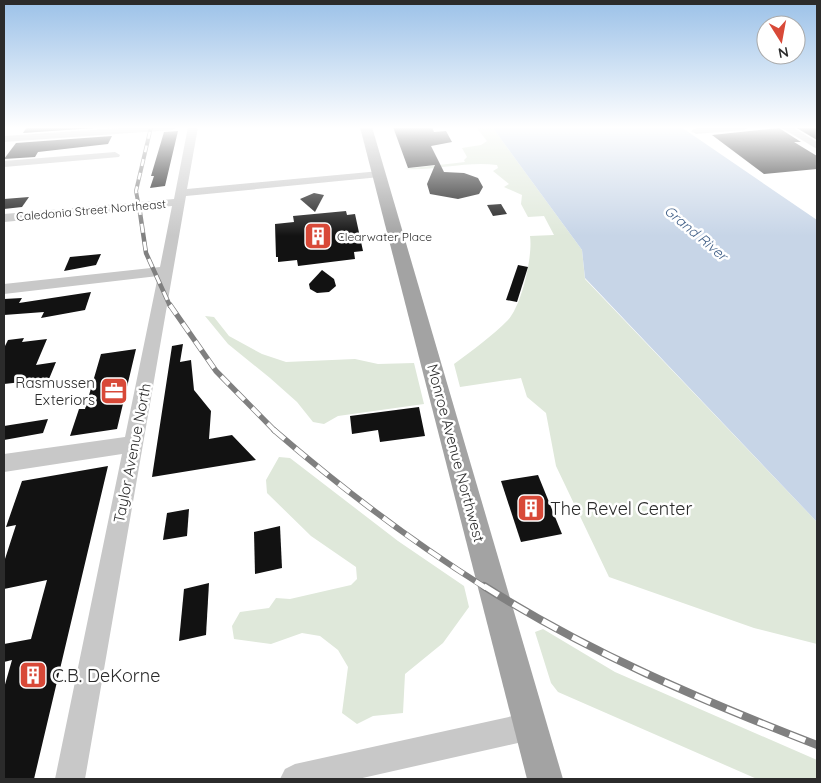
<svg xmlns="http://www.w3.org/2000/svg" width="821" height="783" font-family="Quicksand,sans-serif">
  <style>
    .green { fill: #dfe8da }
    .water { fill: #c7d5e7 }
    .building { fill: #121212 }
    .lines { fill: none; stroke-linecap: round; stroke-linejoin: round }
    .minor { fill: #c8c8c8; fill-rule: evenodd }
    .major { fill: #a3a3a3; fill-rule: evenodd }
    .rail-far4-casing { stroke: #808080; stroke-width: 4 }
    .rail-far3-casing { stroke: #808080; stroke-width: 4.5 }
    .rail-far2-casing { stroke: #808080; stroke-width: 5.5 }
    .rail-far1-casing { stroke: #808080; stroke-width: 6 }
    .rail-casing { stroke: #808080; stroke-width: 8 }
    .rail-far4 { stroke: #fff; stroke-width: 2.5; stroke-dasharray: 7; stroke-linecap: butt }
    .rail-far3 { stroke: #fff; stroke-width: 3; stroke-dasharray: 9; stroke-linecap: butt }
    .rail-far2 { stroke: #fff; stroke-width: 4; stroke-dasharray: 11; stroke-linecap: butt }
    .rail-far1 { stroke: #fff; stroke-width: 4.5; stroke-dasharray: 14; stroke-linecap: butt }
    .rail { stroke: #fff; stroke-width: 5.5; stroke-dasharray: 17; stroke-linecap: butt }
    .labels { text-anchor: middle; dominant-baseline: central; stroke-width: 5; stroke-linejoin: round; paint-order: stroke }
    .far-street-label { font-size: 12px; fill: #2b2b2b; stroke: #fff }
    .far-poi-label { font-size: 12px; fill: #2b2b2b; stroke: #fff; text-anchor: start }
    .far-water-label { font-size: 14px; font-style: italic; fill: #405f87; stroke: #fff }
    .poi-label { font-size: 15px; fill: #2b2b2b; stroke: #fff; text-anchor: end }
    .street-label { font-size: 15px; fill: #2b2b2b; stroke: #fff }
    .near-poi-label { font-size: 18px; fill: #2b2b2b; stroke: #fff; text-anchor: start }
  </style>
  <rect width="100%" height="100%" fill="#fff"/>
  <g class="green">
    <path d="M476,127H492L582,250L585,279L817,522V644L754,628L609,577L556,466L546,413L527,397L521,378L460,387L454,364C473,350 492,336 508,320C522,305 533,255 530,236L554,235L544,216L528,217L521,204L522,195L504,187L509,184L493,171L498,168L497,165C466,161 435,171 404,169L465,162L464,160L467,157L462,148L481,145L487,141Z"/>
    <path d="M205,316L214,317L229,336L262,354L286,362L355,359L378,364L414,363L424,404L338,416L324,424L313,422L297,402L270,378L228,344Z"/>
    <path d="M279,457L290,458L398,541L464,586L469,607L443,643L405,674L403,713L373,716L357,724L342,713L348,667L338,650L320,636L302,633L271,644L234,639L232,626L240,612L269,608L276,598L290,599L351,585L357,579L356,567L311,536L267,493L266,480Z"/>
    <path d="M543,629L615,672L817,760V779H757L558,692L551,683L535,632Z"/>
  </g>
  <path class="water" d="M492,127H681L817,220V522L585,278L582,250Z"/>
  <g class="building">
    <path d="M27,127H109L23,133Z"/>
    <path d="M393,127H432L434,132L446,131L452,142L431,146L444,172L464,173L478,178L483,187L479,194L458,199L430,194L427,184L435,165L408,168Z"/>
    <path d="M795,127H817V140Z"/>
    <path d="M779,128L801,142H794L817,156V169L764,174L712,135Z"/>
    <path d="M178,131L165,186L150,188L154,176H151L164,132Z"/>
    <path d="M112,136L108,144L38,152L35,157L4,159L16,143Z"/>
    <path d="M314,193L324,195L315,212L300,199Z"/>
    <path d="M29,197L22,207L4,209V199Z"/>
    <path d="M501,204L507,214L493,216L487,205Z"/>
    <path d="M346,211L347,215L355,214L363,251L354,252L355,259L298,266L297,260L278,262V257H276L275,224L294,222L293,216Z"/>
    <path d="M101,254L96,265L64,271L70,257Z"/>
    <path d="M518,265L528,267L517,302L506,300Z"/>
    <path d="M322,270L334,279L336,286L329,292L317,293L310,289L309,284Z"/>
    <path d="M91,292L85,310L41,318L44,312L4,315V299L22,298L19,303Z"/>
    <path d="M24,338L22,342L47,339L36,365L56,362L49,379L4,384V348L8,340Z"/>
    <path d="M183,344L180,362L191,360L194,390L211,411L209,439L232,435L256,460L152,477L172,346Z"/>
    <path d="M136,349L117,429L70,436L79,409H85L101,354Z"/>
    <path d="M419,407L425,436L380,442L378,430L352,434L350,416Z"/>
    <path d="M48,419L43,433L4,440V426Z"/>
    <path d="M108,466L34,779H4V688L12,660L4,662V644L31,639L47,580L4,589V562L16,525L6,527L22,481Z"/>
    <path d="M538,475L562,534L521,542L501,481Z"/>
    <path d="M189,509L187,536L163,540L167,513Z"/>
    <path d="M280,526L282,568L255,574L254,532Z"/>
    <path d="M209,583L206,635L179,641L184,589Z"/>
  </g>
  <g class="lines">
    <g class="minor">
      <path d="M134,127H177L172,130L4,142V136Z"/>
      <path d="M188,127H198L187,189L380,171L385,174L380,177L186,196L85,779H55L122,454L4,472V454L125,437L158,276L4,294V284L160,267L172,206L4,222V214L174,199Z"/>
      <path d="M711,127H749L744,130L696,134L691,131L696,128Z"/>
      <path d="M780,127H792L817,142V149Z"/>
      <path d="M115,152L120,155L119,157L4,167V161Z"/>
      <path d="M531,712L541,716L545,726L541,736L531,740L358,779H280L285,769L295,764Z"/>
    </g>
    <path class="major" d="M360,127H372L563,779H527Z"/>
    <g class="rail-far4-casing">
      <path id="rail-far4" d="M139,207L136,191L151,127"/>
    </g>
    <g class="rail-far3-casing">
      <path id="rail-far3" d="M139,206L146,253L170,306"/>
    </g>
    <g class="rail-far2-casing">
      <path id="rail-far2" d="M170,305L216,371L275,431"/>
    </g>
    <g class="rail-far1-casing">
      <path id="rail-far1" d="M274,430C341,488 411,541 486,588"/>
    </g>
    <g class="rail-casing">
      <path id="rail" d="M484,586C588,652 703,701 817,745"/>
    </g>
    <use href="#rail-far4" class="rail-far4"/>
    <use href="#rail-far3" class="rail-far3"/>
    <use href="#rail-far2" class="rail-far2"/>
    <use href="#rail-far1" class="rail-far1"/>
    <use href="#rail" class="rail"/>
  </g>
  <linearGradient id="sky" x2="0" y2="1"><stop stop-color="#9bc1e8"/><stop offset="0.54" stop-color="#fff"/><stop offset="1" stop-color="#fff" stop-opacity="0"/></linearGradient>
  <rect width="821" height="236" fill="url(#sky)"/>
  <defs>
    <g id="building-square" transform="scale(1.4375)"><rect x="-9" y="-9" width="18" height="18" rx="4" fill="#d84938" stroke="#fff"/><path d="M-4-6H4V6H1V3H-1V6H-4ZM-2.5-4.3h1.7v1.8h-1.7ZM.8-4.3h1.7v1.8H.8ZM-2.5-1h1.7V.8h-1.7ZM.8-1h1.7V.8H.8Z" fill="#fff"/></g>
    <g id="office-square" transform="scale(1.4375)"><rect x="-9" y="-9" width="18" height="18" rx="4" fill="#d84938" stroke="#fff"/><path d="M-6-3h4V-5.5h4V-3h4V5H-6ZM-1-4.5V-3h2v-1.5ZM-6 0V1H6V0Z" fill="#fff"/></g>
  </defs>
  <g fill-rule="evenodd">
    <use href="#building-square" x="318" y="236"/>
    <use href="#office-square" x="114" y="391"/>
    <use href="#building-square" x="531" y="508"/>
    <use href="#building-square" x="33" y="675"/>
  </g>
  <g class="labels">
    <g class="far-street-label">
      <text transform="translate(91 210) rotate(-5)">Caledonia Street Northeast</text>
    </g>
    <g class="far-poi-label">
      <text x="337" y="236">Clearwater Place</text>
    </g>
    <g class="far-water-label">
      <text transform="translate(696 233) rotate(40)">Grand River</text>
    </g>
    <g class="poi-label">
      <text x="95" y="382">Rasmussen<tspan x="95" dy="17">Exteriors</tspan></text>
    </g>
    <g class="street-label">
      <text transform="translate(132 453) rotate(-79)">Taylor Avenue North</text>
      <text transform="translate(456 453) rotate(75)">Monroe Avenue Northwest</text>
    </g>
    <g class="near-poi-label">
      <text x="550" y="508">The Revel Center</text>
      <text x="52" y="675">C.B. DeKorne</text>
    </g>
  </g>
  <rect width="821" height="783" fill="none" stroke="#2b2b2b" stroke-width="10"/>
  <g transform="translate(781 40) rotate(169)"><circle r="24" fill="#ffffff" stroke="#aaaaaa"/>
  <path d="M0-4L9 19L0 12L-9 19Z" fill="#d84938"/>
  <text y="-8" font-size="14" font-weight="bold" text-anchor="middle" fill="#2b2b2b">N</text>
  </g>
</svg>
